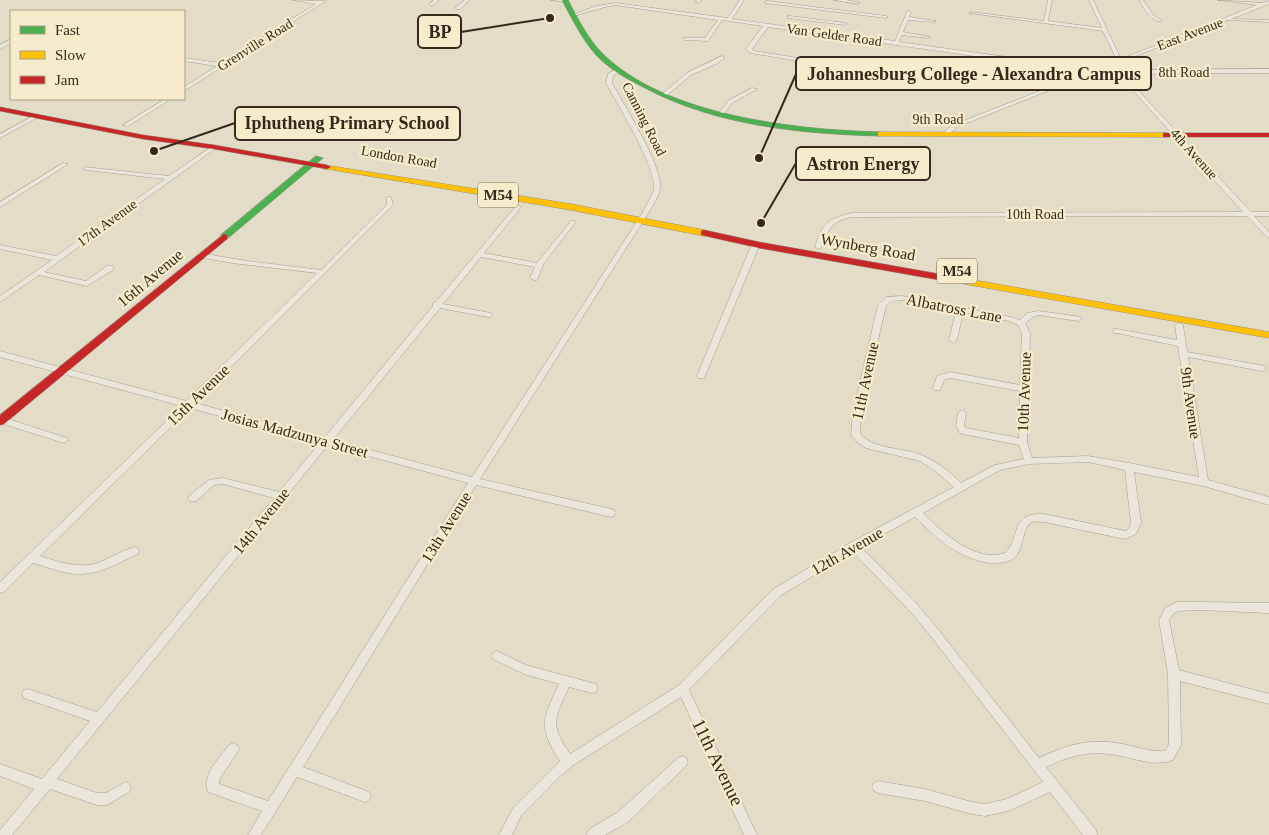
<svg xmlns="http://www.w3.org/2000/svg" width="1269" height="835" font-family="'Times New Roman',serif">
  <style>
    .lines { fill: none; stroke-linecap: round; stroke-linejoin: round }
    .street-casing { stroke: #a7a091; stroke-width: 1 }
    .fast-casing { stroke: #979081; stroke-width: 1 }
    .slow-casing { stroke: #979081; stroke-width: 1 }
    .jam-casing { stroke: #979081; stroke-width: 1 }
    .street { fill: #eae6da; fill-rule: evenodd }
    .fast { fill: #4caf50; fill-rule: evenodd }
    .slow { fill: #ffc107; fill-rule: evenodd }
    .jam { fill: #c62828; fill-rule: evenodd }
    .labels { text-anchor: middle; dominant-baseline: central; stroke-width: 4.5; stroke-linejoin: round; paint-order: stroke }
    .far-street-label { font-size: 14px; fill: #35291b; stroke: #f6eccc }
    .shield { fill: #f6eccc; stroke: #6f6450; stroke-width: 1 }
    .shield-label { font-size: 15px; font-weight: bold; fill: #35291b }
    .street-label { font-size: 16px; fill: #35291b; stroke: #f6eccc }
    .near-street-label { font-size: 19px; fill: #35291b; stroke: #f6eccc }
    .leader { fill: none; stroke: #35291b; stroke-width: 2 }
    .callout-dot { fill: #35291b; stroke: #f6eccc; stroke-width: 2 }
    .callout { fill: #f6eccc; stroke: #35291b; stroke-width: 2 }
    .callout-label { font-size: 18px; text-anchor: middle; font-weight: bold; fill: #35291b }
  </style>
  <rect width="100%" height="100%" fill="#e3dcc7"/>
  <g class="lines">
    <g class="street-casing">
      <g id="street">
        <path d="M293,0L320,1L327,0L184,91V87L217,66L184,61V58L221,63L316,4Z"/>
        <path d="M434,0H439L434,5H430V3Z"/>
        <path d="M465,0H470L460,9H456V7Z"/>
        <path d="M551,0H567L568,1L566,2Z"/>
        <path d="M697,0H702L698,3L696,2Z"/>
        <path d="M740,0H744L732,19L895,41L907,12L909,11L911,12L909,17L936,21L934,22L908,20L903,32L930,37L928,38L902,35L899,42L1094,69L1117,60L1103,31L969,13L971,12L1044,21L1048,0H1052L1048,21L1102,28L1089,0H1093L1121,59L1257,5L1217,0L1262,3L1269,1V4L1231,19L1269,20V22L1227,20L957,127L947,136L944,134L947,129L953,125L1088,72L768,27L752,49L754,51L907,75V77L905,78L750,53L746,49L763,26L722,20L708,41L685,40L683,39V38H705L718,20L615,5L605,7L573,16L571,15L597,6L615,3L728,18Z"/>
        <path d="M834,0H846L860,3L858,4Z"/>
        <path d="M1139,0H1143L1153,15L1161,20V22C1149,20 1145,9 1139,0Z"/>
        <path d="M767,1L886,16L888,17L886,18L765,3V2Z"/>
        <path d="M790,16L845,23L847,24L845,25L788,18V16Z"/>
        <path d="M9,40H11V43L0,49V45Z"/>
        <path d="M722,56L725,58L716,64L691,75L666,96L661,95L687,73Z"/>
        <path d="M616,69L621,70L613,76L612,83C624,105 662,165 660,187C660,196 653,204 649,212L480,479L611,509L614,510L616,513L614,516L611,517L476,485L303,767L369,792L371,796L369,800L365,802L297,777L261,835H248L262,811L208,792C201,776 220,757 229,745L233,743L237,745L239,749L237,753L220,778L219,784L268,801L468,483L328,445L57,779L97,793H106L125,782L129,784L131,788L129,792L107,805H97L50,789L12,835H0V830L34,789L0,776V764L42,779L90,721L24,698L22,694L24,690L28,689L97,712L274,498L223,484L214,485L196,501H190L188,498L190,495L209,480L223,478L279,492L320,443L190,408L40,556C59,562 78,569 98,563C110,558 121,551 134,547L138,548L139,551L138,554C119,562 100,575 79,574C63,574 48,567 33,563L4,592L0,593V582L182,406L0,357V351L186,401L317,273L232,263L199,257V253L247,261L321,270L387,205V197H391L393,205L195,403L324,438L433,306V303H435L516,206L518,205L521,207L484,253L537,263L571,221H575V223L544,263L537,280H534L530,278L535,267L481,257L443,304L491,313L492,315L491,317H488L440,308L333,440L472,477L643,212C646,204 653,196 654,188C655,165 618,105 606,83L608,74Z"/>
        <path d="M1269,69V73L1123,74L1251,212H1269V216H1254L1269,232V238L1267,237L1247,216L852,217C829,222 830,229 821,248L819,249L815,247C822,224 828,218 852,213L1243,212L1118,74L1114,72L1117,70Z"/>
        <path d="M752,88L757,89L732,103L723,115H719L718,114L728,101Z"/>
        <path d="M165,99H171L128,126L123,125Z"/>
        <path d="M35,115L40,116L0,138V134Z"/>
        <path d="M214,145L217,147L216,148L44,272L86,281L107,266H113V270L87,286L39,275L0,302V296L52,260L0,249V245L56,256L165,179L86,170L84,169V167L169,176Z"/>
        <path d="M63,163L68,164L0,207V202Z"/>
        <path d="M756,242L760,244L705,376L704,378H698L697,376L752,244Z"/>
        <path d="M902,296L1011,317L1020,320L1027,313L1039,311L1081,317L1082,319L1078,321L1039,315L1033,317L1025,323L1030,333L1027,442L1032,458L1088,456L1129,463L1199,477L1178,346L1117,333H1114L1113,331L1114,329H1117L1177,340L1175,325L1179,323L1183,325L1187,352L1265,366L1266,368L1265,370L1262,371L1188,357L1208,480L1269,497V505L1204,486L1134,472L1141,523L1136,534L1125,539L1044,522C1040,522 1036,521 1032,522C1022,526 1024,551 1013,559C1007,563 997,563 990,563C959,559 936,538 915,517L861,547L916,603L937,628L1039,758C1068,744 1090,738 1123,744C1137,747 1150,752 1165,751L1169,744L1168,674L1159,620L1165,608L1177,602H1199L1269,603V613L1199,610L1178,611L1173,614L1169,620L1179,670L1269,694V704L1180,681L1181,745L1173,760C1153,768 1130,756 1109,754C1086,751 1067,757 1046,767L1096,830L1097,835H1083L1050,792L1008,811L985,816L972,814L925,801L878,793L874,791L872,787L874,783L878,781L925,789L972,802L985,804L1007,799L1043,782L929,634L908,609L853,552L780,596L689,690L757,835H744L681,697L572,766L557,779L521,816L512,835H499L513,808L560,761C537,726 543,719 559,684L524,674L493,659L491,656L493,653L497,651L526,665L596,684L598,688L596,692L592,693L569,687C555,718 549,724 570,754L679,685L772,590L850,543L954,487L935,471L920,461L866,448L858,443L851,435L853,412L878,305L886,297ZM902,300L956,311L949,340L953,343L957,340L963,312L1009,321L1018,325L1022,333L1020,385L950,372L937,376L933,388L934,390H940L944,380L950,378L1020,391L1019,438L966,428L964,426L966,413L962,410L958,413L956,426L960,433L963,434L1019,445L1024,459L995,465L961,483C949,471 935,460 919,454C899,447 876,450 860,434L861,412L886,306L891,301ZM1088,462L1125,470L1131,523L1130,527L1126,531L1044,514C1009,513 1022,535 1005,553C975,563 942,532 923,513L1000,470L1029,464Z"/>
        <path d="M2,417L67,438L68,440L64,443L0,423V418Z"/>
        <path d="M682,756L686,758L688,762L686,766L628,822L605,835H587L588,830L618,812L678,758Z"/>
      </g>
    </g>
    <g class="fast-casing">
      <g id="fast">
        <path d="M562,0H568C578,19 588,39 603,54C666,116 797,130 881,132L885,134L881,136C802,134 718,126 647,89C629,80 610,70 596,55C582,39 572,19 562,0Z"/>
        <path d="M316,156L323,158L227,239H221V235Z"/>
      </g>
    </g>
    <g class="slow-casing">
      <g id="slow">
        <path d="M878,132L1166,133L1170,135L1166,137L881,136H878Z"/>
        <path d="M324,165L571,204L704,230L708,233L704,236L571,210L327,169H324Z"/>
        <path d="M945,275L1269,332V338L942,280V276Z"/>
      </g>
    </g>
    <g class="jam-casing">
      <g id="jam">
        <path d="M0,107L143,135L214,145L327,165L331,167L327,169L214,149L143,139L0,111Z"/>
        <rect x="1163" y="133" width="106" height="4"/>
        <path d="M704,230L759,242L945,275L950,278L945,281L759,248L701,235V231Z"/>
        <path d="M224,234L227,235V239L4,424L0,425V415Z"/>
      </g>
    </g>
    <use href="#street" class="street"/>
    <use href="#fast" class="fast"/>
    <use href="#slow" class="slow"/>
    <use href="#jam" class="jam"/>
  </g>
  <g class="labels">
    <g class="far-street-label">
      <text transform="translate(1190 34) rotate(-21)">East Avenue</text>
      <text transform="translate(834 35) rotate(8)">Van Gelder Road</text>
      <text transform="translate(255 45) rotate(-32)">Grenville Road</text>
      <text x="1184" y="72">8th Road</text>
      <text transform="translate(644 119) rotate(63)">Canning Road</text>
      <text x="938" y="119">9th Road</text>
      <text transform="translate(1194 154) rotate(48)">4th Avenue</text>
      <text transform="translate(399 157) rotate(10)">London Road</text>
      <text x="1035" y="214">10th Road</text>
      <text transform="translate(107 223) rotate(-36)">17th Avenue</text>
    </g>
    <g class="shield">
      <rect x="478" y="182.5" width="40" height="25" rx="4"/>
      <rect x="937" y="258.5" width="40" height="25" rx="4"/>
    </g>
    <g class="shield-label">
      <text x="498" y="195">M54</text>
      <text x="957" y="271">M54</text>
    </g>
    <g class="street-label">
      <text transform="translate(868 247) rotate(10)">Wynberg Road</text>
      <text transform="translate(150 278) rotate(-40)">16th Avenue</text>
      <text transform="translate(954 308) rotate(11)">Albatross Lane</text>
      <text transform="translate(865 381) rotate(-78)">11th Avenue</text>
      <text transform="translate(1024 392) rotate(-88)">10th Avenue</text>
      <text transform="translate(198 395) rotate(-44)">15th Avenue</text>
      <text transform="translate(1191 403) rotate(82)">9th Avenue</text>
      <text transform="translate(295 433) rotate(15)">Josias Madzunya Street</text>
      <text transform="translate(261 521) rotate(-51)">14th Avenue</text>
      <text transform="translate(446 527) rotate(-58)">13th Avenue</text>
      <text transform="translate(847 551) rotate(-30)">12th Avenue</text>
    </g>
    <g class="near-street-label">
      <text transform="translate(718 762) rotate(64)">11th Avenue</text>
    </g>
  </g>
  <path class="leader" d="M550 18L461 32M759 158L796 74M154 151L235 123M761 223L796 163"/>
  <g class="callout-dot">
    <circle cx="550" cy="18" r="5"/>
    <circle cx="759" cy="158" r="5"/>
    <circle cx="154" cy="151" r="5"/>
    <circle cx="761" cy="223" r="5"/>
  </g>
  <g class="callout">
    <rect x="418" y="15" width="43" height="33" rx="5"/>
    <rect x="796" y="57" width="355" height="33" rx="5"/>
    <rect x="235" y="107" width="225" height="33" rx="5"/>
    <rect x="796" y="147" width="134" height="33" rx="5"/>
  </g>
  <g class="callout-label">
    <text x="440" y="38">BP</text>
    <text x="974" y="80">Johannesburg College - Alexandra Campus</text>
    <text x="347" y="129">Iphutheng Primary School</text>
    <text x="863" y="170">Astron Energy</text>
  </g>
  <rect x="10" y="10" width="175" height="90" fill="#f6eccc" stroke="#a99e85"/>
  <rect x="20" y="26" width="25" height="8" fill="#4caf50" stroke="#a99e85"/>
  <text x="55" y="35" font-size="15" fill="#35291b">Fast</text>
  <rect x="20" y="51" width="25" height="8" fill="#ffc107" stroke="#a99e85"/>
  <text x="55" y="60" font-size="15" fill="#35291b">Slow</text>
  <rect x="20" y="76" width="25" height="8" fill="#c62828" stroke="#a99e85"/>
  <text x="55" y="85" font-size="15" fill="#35291b">Jam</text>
</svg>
